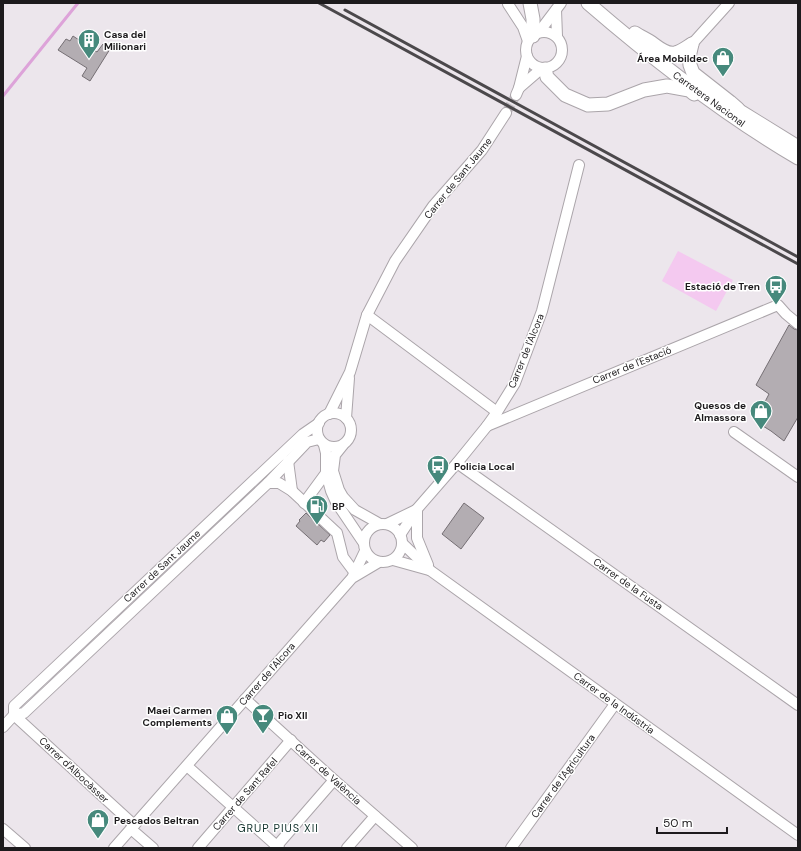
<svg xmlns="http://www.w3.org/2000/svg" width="801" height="851" font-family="'DM Sans',sans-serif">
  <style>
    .green { fill: #f4c9f0 }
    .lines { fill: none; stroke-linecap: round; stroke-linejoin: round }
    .stream { stroke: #dda3d9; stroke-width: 3 }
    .building { fill: #b3adb2; stroke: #756f74 }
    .minor-tunnel { stroke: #c3bdc3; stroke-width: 10; stroke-dasharray: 10 5; stroke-linecap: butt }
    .minor-casing { stroke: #aba5aa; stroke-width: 12 }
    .major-casing { stroke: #aba5aa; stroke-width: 15 }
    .minor { stroke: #fff; stroke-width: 10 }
    .major { stroke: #fff; stroke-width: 13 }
    .rail { stroke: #4b484b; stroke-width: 3 }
    .labels { text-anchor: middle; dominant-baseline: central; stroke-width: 3; stroke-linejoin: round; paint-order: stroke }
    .poi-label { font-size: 10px; font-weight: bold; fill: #1d1b1d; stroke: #fff; text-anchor: start }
    .street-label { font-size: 10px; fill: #1d1b1d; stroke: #fff }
    .neighbourhood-label { font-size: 11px; letter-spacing: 1px; fill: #11312b; stroke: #fff }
  </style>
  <rect width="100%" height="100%" fill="#ece6ec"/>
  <path class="green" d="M678,251L733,280L716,311L662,281Z"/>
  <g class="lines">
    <path class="stream" d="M3,96L78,3"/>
  </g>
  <g class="building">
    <path d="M73,36L97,52L103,44L110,49L90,81L82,76L87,68L58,50L66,39L70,41Z"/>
    <path d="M789,325L794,329L798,330V417L784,441L771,431L755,421L769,394L756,385Z"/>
    <path d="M464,503L484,518L461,549L442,534Z"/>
    <path d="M306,513L330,535L324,542L321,540L317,545L296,526L300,521L299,520Z"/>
  </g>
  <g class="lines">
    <path class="minor-tunnel" d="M506,113L516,95"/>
    <g class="minor-casing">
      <g id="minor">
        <path d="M508,4L523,27L528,41"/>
        <path d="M556,10L557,36"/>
        <circle cx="544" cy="50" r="18"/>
        <path d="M539,32L561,3"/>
        <path d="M692,44L729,3"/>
        <path d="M519,88L541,69"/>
        <path d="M516,95L519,88L527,56"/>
        <path d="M367,315L497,412"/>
        <circle cx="334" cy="430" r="17"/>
        <path d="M329,414L350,372L367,315L395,261L433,206L482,150L506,113"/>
        <path d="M346,418L349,378"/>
        <path d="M487,426L778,305L786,314L798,324"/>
        <path d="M734,432L798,477"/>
        <path d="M324,445L326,453V473L331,491L336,502L363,542"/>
        <path d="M343,445L335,455L333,471L339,490L343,497L355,510L380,524"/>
        <path d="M288,461L292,491"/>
        <path d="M457,463L798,705"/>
        <path d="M268,483H279L292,491L337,533L343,557L355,573"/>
        <path d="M304,503L326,473"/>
        <path d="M417,510V538L428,565"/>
        <circle cx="383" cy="543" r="19"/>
        <path d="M387,524L416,510"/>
        <path d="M400,535L417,509L457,463L487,426L497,412L515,383L542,311L579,165"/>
        <path d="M402,543L431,571L798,835"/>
        <path d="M393,560L429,570"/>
        <path d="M353,576L365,551"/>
        <path d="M245,699L334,780L412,848"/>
        <path d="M14,715V706L303,434L319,423"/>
        <path d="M14,715L134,825"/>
        <path d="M3,727L14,715L24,713L268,483L307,442L319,439"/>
        <path d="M187,766L279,848"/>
        <path d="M3,829L25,848"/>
        <path d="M131,829L153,848"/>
        <path d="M114,848L352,578L379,562"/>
        <path d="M198,848L291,740"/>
        <path d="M275,848L334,780"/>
        <path d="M347,848L375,816"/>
        <path d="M511,848L615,704"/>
      </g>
    </g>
    <g class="major-casing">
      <g id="major">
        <path d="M530,3L533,19V36"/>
        <path d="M588,3C654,60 723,114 798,158"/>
        <path d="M635,33C639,36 644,38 649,41C657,46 665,55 675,53C681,52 687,47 692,44"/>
        <path d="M692,44L689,57L690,65L693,73L730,102L738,109"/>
        <path d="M545,69L547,77L565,95L588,105L608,104L644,90L667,86L689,90L694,94"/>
        <path d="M730,105L798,147"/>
      </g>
    </g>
    <use href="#minor" class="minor"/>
    <use href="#major" class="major"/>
    <g class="rail">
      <path d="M319,3L798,264"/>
      <path d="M345,10L798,257"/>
    </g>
  </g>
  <defs>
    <g id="building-pin" transform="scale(1.15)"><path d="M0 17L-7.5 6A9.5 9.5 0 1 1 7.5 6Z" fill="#46897c" stroke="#fff"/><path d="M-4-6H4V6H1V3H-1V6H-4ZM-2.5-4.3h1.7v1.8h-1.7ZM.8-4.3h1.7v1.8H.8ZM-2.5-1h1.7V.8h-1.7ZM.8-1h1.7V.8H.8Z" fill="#fff"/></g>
    <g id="shop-pin" transform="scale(1.15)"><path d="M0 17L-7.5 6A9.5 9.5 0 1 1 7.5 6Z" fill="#46897c" stroke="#fff"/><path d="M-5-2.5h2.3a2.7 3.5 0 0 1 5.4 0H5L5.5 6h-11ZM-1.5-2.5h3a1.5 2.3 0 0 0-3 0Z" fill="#fff"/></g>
    <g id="bus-pin" transform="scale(1.15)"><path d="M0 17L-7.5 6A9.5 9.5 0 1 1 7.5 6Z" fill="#46897c" stroke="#fff"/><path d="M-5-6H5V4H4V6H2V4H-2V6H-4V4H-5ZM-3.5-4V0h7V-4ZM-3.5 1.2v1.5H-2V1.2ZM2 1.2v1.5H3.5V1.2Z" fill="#fff"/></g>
    <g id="fuel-pin" transform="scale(1.15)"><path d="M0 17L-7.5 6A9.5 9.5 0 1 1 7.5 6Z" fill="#46897c" stroke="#fff"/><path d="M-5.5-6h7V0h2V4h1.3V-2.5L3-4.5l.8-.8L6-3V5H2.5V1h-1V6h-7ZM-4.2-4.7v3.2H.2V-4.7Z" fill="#fff"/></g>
    <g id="bar-pin" transform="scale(1.15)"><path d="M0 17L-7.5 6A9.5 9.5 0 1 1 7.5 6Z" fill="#46897c" stroke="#fff"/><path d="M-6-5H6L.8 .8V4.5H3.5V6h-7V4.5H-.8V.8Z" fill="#fff"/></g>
  </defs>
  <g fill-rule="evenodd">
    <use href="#building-pin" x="89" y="40"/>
    <use href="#shop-pin" x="723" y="58"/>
    <use href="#bus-pin" x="776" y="286"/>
    <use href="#shop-pin" x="761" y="411"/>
    <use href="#bus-pin" x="438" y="466"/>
    <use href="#fuel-pin" x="317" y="506"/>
    <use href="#bar-pin" x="263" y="715"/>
    <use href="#shop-pin" x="227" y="716"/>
    <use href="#shop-pin" x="98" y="820"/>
  </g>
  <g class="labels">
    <g class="poi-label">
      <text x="104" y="34">Casa del<tspan x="104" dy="12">Milionari</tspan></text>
      <text x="708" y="58" text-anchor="end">Área Mobildec</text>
      <text x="760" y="286" text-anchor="end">Estació de Tren</text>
      <text x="746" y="405" text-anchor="end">Quesos de<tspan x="746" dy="12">Almassora</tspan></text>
      <text x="454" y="466">Policia Local</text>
      <text x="332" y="506">BP</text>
      <text x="212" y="710" text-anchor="end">Maei Carmen<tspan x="212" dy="12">Complements</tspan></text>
      <text x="278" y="715">Pio XII</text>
      <text x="114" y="820">Pescados Beltran</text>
    </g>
    <g class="street-label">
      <text transform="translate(709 99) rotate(36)">Carretera Nacional</text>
      <text transform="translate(458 178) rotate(-51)">Carrer de Sant Jaume</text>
      <text transform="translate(526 351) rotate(-68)">Carrer de l'Alcora</text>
      <text transform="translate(632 365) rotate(-22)">Carrer de l'Estació</text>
      <text transform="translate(162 566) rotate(-43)">Carrer de Sant Jaume</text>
      <text transform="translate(628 584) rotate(35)">Carrer de la Fusta</text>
      <text transform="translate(267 674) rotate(-49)">Carrer de l'Alcora</text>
      <text transform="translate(614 703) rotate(36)">Carrer de la Indústria</text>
      <text transform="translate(74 770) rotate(43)">Carrer d'Albocàsser</text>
      <text transform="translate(328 774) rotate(42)">Carrer de València</text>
      <text transform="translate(563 776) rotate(-54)">Carrer de l'Agricultura</text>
      <text transform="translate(245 794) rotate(-49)">Carrer de Sant Rafel</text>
    </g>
    <g class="neighbourhood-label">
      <text x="278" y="828">GRUP PIUS XII</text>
    </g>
  </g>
  <rect width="801" height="851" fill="none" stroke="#1d1b1d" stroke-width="8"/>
  <path d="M657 827v6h70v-6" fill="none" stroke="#1d1b1d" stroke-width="2"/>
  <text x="663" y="827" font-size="12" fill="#1d1b1d" stroke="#ffffff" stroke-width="3" paint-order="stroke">50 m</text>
</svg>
